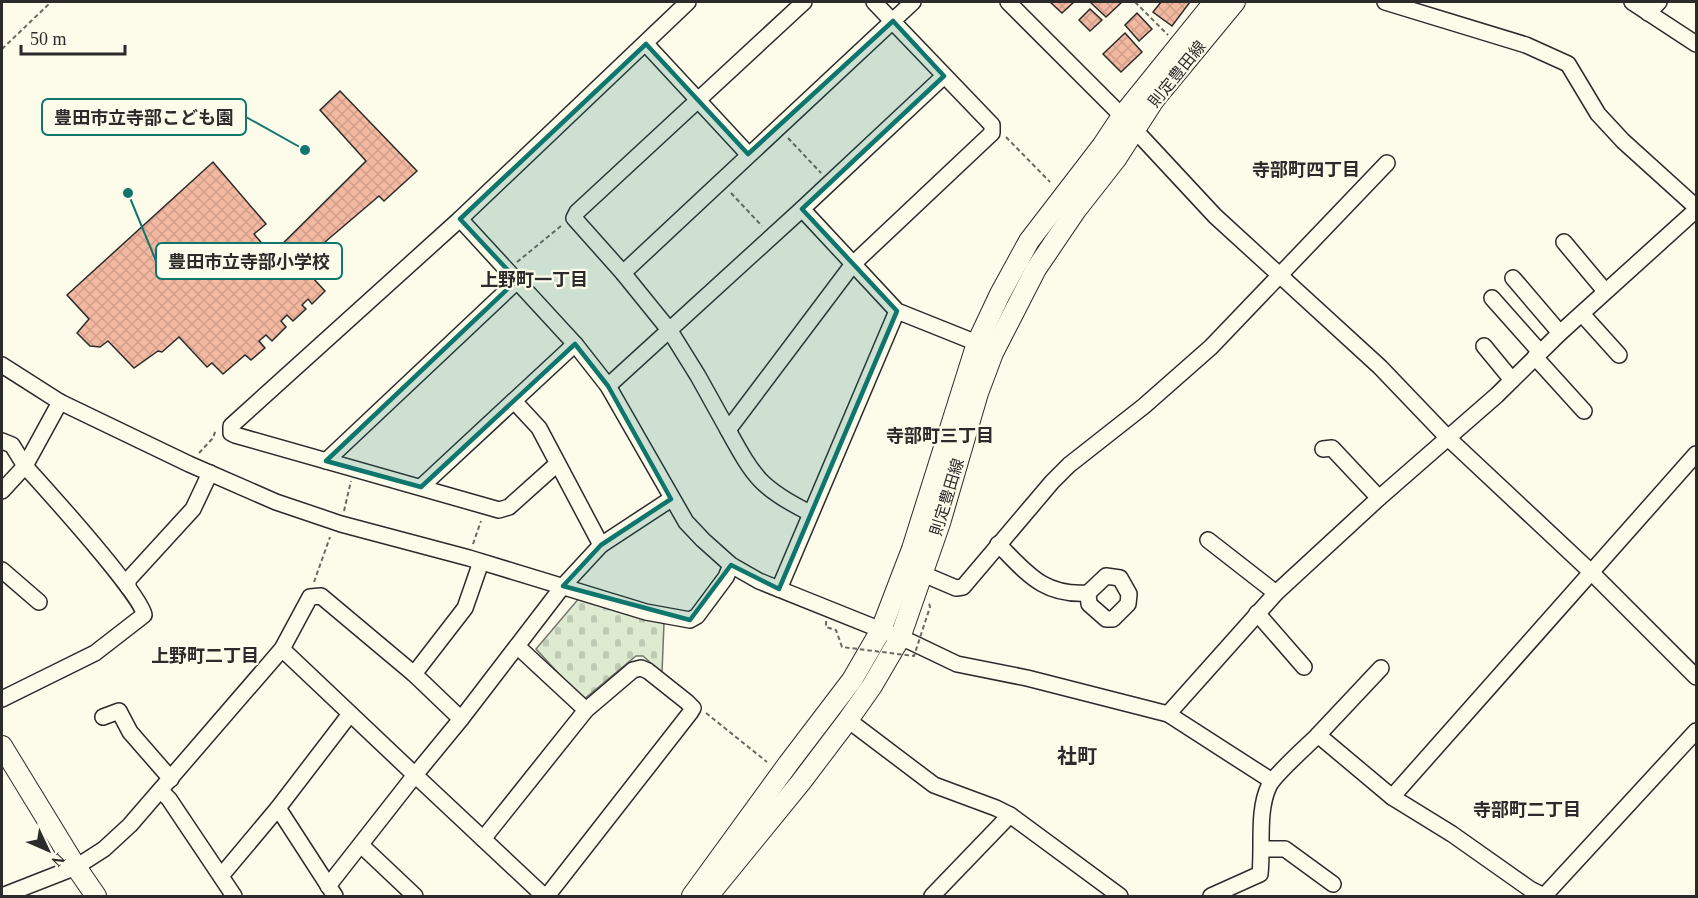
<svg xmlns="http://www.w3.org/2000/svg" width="1698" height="898" font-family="'Times New Roman','Noto Sans JP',serif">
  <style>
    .cemetery { fill: url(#cemetery-stones); stroke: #74746e; stroke-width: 1.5 }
    .building { fill: url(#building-cross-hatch); stroke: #2b2b2b; stroke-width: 1.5 }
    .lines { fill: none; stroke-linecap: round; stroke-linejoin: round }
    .minor-casing { stroke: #2b2b2b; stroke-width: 18 }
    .major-casing { stroke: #2b2b2b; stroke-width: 22 }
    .path { stroke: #6a6964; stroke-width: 2; stroke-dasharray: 4.5 3; stroke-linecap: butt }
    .minor { stroke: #fdfbea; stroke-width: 15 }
    .major { stroke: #fdfbea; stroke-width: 20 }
    .path-bridge { stroke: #6a6964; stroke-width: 2; stroke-dasharray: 4.5 3; stroke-linecap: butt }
    .marked { fill: #0f766e; fill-opacity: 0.2; stroke: #0f766e; stroke-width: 4.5; stroke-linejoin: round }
    .labels { text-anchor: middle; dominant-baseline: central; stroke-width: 4.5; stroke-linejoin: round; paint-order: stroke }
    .street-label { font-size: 16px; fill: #2b2b2b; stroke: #fdfbea }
    .neighbourhood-label { font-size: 18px; font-weight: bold; fill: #2b2b2b; stroke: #fdfbea }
    .quarter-label { font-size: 20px; font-weight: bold; fill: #2b2b2b; stroke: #fdfbea }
    .leader { fill: none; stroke: #0f766e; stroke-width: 2 }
    .callout-dot { fill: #0f766e; stroke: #fdfbea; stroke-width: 2 }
    .callout { fill: #fdfbea; stroke: #0f766e; stroke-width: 2 }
    .callout-label { font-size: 18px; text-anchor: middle; font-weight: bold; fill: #2b2b2b }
  </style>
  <defs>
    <pattern id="cemetery-stones" width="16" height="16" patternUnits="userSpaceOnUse" patternTransform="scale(1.5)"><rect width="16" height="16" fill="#deebd1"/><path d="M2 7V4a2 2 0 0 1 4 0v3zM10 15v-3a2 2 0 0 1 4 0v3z" fill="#bfcab4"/></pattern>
    <pattern id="building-cross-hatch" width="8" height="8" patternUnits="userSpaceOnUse" patternTransform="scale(1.5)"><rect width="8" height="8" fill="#f2b8a0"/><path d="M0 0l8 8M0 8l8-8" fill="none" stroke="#d09e8a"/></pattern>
  </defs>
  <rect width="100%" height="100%" fill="#fdfbea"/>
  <path class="cemetery" d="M580,597L664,623L662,673L643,656H636L583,700L536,649Z"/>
  <g class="building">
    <path d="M1050,2H1074L1062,13Z"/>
    <path d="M1090,2H1122L1106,17Z"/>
    <path d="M1161,2H1190L1172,26L1153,12Z"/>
    <path d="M1090,9L1102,20L1090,31L1079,20Z"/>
    <path d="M1137,13L1152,29L1139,41L1125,25Z"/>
    <path d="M1125,33L1142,52L1121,72L1103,54Z"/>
    <path d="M340,91L417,171L384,201L379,196L325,242L336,253L325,264L326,268L316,277H312L325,291L312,304L308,299L302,305L306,309L293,321L287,315L281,321L286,327L272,341L266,335L259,341L265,348L251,360L245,355L223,374L212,363L207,367L179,337L162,352L158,351L134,368L108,341L100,347L90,346L77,333L89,319L67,295L213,162L266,224L254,234L265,247L248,265L254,272L366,161L320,110Z"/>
  </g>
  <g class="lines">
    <g class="minor-casing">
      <g id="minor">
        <path d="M804,2L577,212L574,218L623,273L670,331L698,376L728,430L853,264L992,133V125L874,2"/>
        <path d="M1008,2L1122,116L1215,216L1380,367L1448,438L1591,572L1696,677"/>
        <path d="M1385,2L1526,45L1568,64L1598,114L1623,141L1696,207"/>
        <path d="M1632,2L1696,44"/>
        <path d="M1648,13L1659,2"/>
        <path d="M646,44L748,154"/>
        <path d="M802,209L897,311L977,343"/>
        <path d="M460,219L575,344L608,386L686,522L703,540L731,565L759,581L911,642L957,664L1027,678L1168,714L1272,781"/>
        <path d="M1564,242L1605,291"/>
        <path d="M623,273L913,2"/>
        <path d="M1513,278L1560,333"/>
        <path d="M1492,298L1540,352"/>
        <path d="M1582,314L1619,355"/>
        <path d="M1484,346L1512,380"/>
        <path d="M1535,357L1584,411"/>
        <path d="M2,365L60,402L189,464L276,502L341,524L469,558L646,612L690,620L697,616L726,577L731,565"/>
        <path d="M608,386L802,209L944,76"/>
        <path d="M514,401L539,428L601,545"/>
        <path d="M728,430C754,477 760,488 810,513"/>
        <path d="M2,441L12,445L25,466C44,487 143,596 144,615L95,653L2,699"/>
        <path d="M1323,449L1332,448L1379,498"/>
        <path d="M326,461L517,281"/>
        <path d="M557,464L509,507L499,510L235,435L231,433V426L460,219L688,2"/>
        <path d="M421,487L575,344"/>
        <path d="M2,491L25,466L60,402"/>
        <path d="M1208,540L1276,593"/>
        <path d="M998,544C1027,573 1043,596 1088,593L1106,576L1120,578L1129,594L1128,604L1113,619H1106L1089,604L1088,593"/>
        <path d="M2,570L39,602"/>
        <path d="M923,574L956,588L963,587L1052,482L1069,465L1144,406L1211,347L1387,163"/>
        <path d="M128,587V580L193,509L210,473"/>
        <path d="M779,589L897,311"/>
        <path d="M1257,613L1304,667"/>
        <path d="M517,646L586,710"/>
        <path d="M282,649L415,775L328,886"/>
        <path d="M414,674L465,608L481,562"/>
        <path d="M1168,714L1276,593L1379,498L1497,395L1560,333L1696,210"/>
        <path d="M103,717L119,711L130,732L171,779"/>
        <path d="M461,719L563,586L601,545L671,499"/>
        <path d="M848,720L934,785L996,808L1010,815L1120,896"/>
        <path d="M1318,735L1381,668"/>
        <path d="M161,791L169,799L234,896"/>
        <path d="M1392,797L1696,454"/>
        <path d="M278,808L335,896"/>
        <path d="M483,839L586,710L633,670L641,668L648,671L687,702L693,708L690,713L547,896"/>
        <path d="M361,845L415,896"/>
        <path d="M1263,849H1285L1333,884"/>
        <path d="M221,876L278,808L350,714"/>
        <path d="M2,896L76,867L104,849L130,825L282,649L310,597L321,596L414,674L461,719L415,775L544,896"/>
        <path d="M932,896L1010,815"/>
        <path d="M1211,896L1260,874C1263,846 1257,811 1269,786C1274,775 1307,746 1318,735L1392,797L1452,834L1530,889L1544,896"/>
        <path d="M1544,896L1696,731"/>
      </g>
    </g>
    <g class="major-casing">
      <g id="major">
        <path d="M2,746L76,867L96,896"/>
        <path d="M692,896L788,764L852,680L881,630L912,549L977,343L1000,294L1029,241L1102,146L1122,116L1214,2"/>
        <path d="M708,896L801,782L848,720L872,686L900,638L940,523L978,393L993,353L1036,269L1076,210L1116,159L1154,100L1235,2"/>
      </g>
    </g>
    <g class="path">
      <path d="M1135,2L1168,35"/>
      <path d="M2,49L51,2"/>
      <path d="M1006,137L1050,182"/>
      <path d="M788,138L821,173"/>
      <path d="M731,193L762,226"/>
      <path d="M517,262L561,226"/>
      <path d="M199,453L213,438L216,429"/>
      <path d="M344,511L351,481"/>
      <path d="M473,544L481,521"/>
      <path d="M314,582L330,537"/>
      <path d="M706,713L767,762"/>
    </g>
    <use href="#minor" class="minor"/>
    <use href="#major" class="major"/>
    <path class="path-bridge" d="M826,621V627L836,630L842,647L914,656L930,607L929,603"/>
  </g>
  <path class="marked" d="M893,21L944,76L802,209L897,311L779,589L731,565L690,620L563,586L601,545L671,499L608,386L575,344L421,487L326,461L517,280L460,219L646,44L748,154Z"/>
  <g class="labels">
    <g class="street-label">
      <text transform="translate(1177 74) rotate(-51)">則定豊田線</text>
      <text transform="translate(947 497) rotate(-73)">則定豊田線</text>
    </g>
    <g class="neighbourhood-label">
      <text x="1306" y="170">寺部町四丁目</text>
      <text x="534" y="280">上野町一丁目</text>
      <text x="940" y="436">寺部町三丁目</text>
      <text x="205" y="656">上野町二丁目</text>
      <text x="1527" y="810">寺部町二丁目</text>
    </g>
    <g class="quarter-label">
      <text x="1077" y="756">社町</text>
    </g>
  </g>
  <path class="leader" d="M305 150L246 117M128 193L156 261"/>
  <g class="callout-dot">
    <circle cx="305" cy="150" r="6"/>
    <circle cx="128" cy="193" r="6"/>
  </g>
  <g class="callout">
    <rect x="42" y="99" width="204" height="36" rx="6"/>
    <rect x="156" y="243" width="186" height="36" rx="6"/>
  </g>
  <g class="callout-label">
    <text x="144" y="124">豊田市立寺部こども園</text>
    <text x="249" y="268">豊田市立寺部小学校</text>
  </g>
  <rect width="1698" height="898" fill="none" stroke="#2b2b2b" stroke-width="6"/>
  <g transform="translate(48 850) rotate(134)" stroke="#fdfbea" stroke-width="4.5" paint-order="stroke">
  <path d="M0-4.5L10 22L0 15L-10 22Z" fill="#2b2b2b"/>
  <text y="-9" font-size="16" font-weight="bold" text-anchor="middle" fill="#2b2b2b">N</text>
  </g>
  <path d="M21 45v9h104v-9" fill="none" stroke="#2b2b2b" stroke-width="3"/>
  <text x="30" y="45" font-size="18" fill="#2b2b2b" stroke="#fdfbea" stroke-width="4.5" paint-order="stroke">50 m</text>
</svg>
